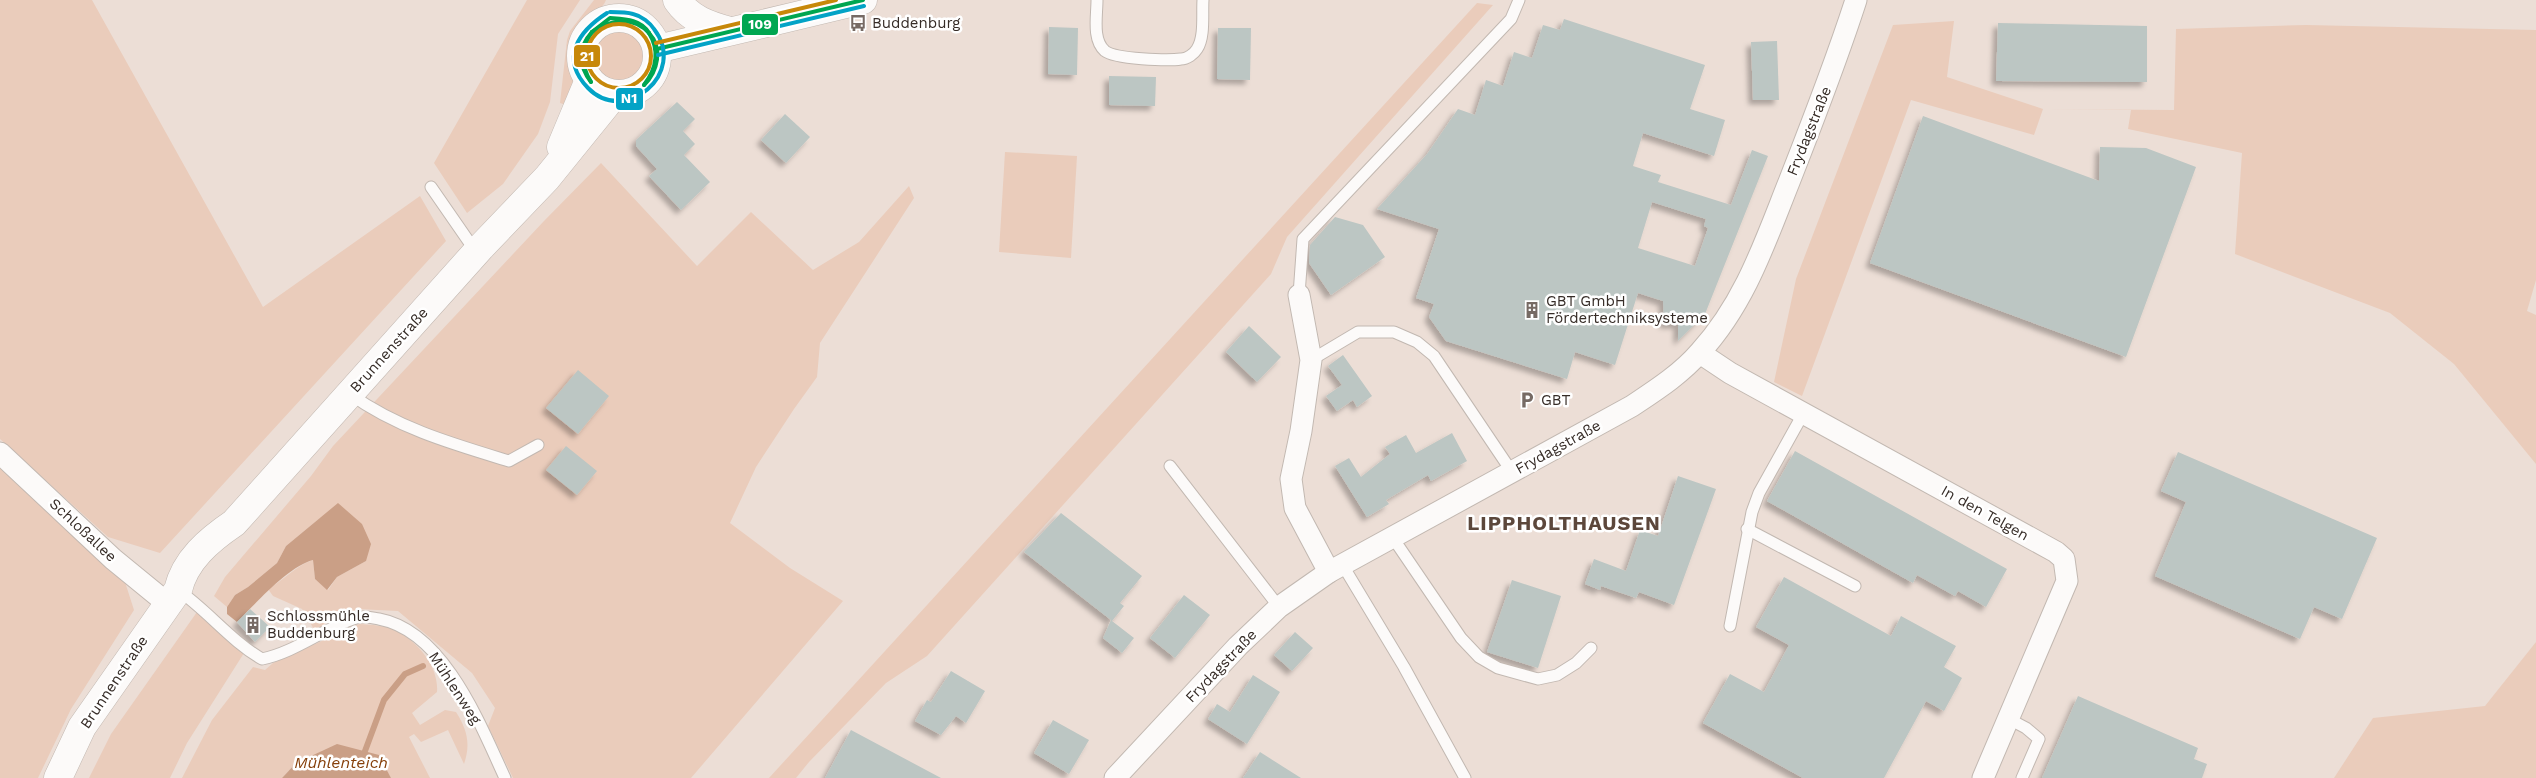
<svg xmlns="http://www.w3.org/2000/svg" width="2536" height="778" font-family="'Work Sans',sans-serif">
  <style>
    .green { fill: #eaccbb }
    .water { fill: #ca9f86 }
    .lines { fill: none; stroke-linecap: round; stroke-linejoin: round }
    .stream { stroke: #ca9f86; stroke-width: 6 }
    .building { fill: #bcc6c3; fill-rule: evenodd; filter: url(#shadow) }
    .lane-casing { stroke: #c2b8b1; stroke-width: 13 }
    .street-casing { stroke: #c2b8b1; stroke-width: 23 }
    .secondary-casing { stroke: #c2b8b1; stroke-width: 29 }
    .lane { stroke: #fcfaf9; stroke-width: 11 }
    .street { stroke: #fcfaf9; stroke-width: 21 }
    .secondary { stroke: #fcfaf9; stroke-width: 28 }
    .bus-1-casing { stroke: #fff; stroke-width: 8 }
    .bus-2-casing { stroke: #fff; stroke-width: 8 }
    .bus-3-casing { stroke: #fff; stroke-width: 8 }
    .bus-1 { stroke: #00a651; stroke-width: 4 }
    .bus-2 { stroke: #03a3c6; stroke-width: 4 }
    .bus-3 { stroke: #c7880a; stroke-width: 4 }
    .labels { text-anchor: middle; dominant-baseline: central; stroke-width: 5; stroke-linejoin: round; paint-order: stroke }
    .poi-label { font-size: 15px; fill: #362c27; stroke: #fff; text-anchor: start }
    .street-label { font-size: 15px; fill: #362c27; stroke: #fff }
    .water-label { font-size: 16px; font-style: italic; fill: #853e08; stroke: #fff }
    .district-label { font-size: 20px; font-weight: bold; letter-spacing: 1px; fill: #5c473b; stroke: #fff }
    .line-badge { stroke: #fff; stroke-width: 2 }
    .badge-label { font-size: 14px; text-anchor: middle; font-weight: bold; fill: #fff }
  </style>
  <defs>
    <filter id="shadow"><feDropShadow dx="-4.5" dy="4.5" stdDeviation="2.5" flood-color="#0004"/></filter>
  </defs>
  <rect width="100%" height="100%" fill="#ecded6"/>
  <g class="green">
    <path d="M0,0H92L263,307L420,196L446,241L160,553L108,537L0,439Z"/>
    <path d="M527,0H580L558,34L550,102L538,134L503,184L467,213L434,163Z"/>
    <path d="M594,0H606C599,16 581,21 573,38C565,55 574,70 576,88C577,93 574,101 572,107L560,103L567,40L570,31Z"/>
    <path d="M1477,3L1493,5L1287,237L1271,274L927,656L886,683L809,762L796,778H769Z"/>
    <path d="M1954,21L1947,77L2043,109L2174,110L2176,29L2306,25L2536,30V280L2527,311L2536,315V464L2454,364L2390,313L2235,254L2242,153L2128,129L2131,110L2043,109L2034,135L1911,100L1802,396L1774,382L1796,279L1893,25Z"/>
    <circle cx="619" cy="56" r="28"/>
    <path d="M1005,152L1077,156L1071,258L999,252Z"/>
    <path d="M601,163L697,266L751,212L813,270L859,242L909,186L914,198L820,343L817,377L794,409L756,467L730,523L790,568L843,601L691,778H513L488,726L495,708L472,673L398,611L357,609L315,631L302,609L273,596L268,589C284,580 295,566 313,560L315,579L328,590L337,577L366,561L320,518L286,546L277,563L248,587L235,595L227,607L214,596L225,577L311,476L333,446L544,221Z"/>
    <path d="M0,467L125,582L134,610L71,709L38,778H0Z"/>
    <path d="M197,612L244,653L187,743L170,778H89L111,734Z"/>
    <path d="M359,624C371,625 386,625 397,631C419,643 439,667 437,692L412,713L420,725L445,710L456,712C467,729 471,744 464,764L448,730L421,742L414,734L409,737L430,778H391L379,755L296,763L282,778H182L212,720L253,667L265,670L273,663Z"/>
    <path d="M2536,642V778H2334L2373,718L2485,706Z"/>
  </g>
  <g class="water">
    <path d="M338,503L362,524L371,544L366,561L337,577L327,590L315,579L313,560C289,566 255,604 237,622L227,614V607L235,595L248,587L277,563L286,546Z"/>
    <path d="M337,744L379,755L391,778H282L296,763Z"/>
  </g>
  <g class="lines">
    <path class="stream" d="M365,751L384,700L405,674L423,666"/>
  </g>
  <g class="building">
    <path d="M1564,19L1705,65L1690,109L1725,120L1714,156L1643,133L1633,166L1661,175L1658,182L1731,205L1752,150L1768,156L1705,314L1678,341V324H1664L1663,301L1638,293L1615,365L1575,352L1567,379L1446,341L1429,317L1434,304L1416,298L1439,229L1377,209L1427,154L1458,109L1475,115L1486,80L1503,86L1514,52L1532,58L1543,25L1560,30ZM1652,202L1706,219L1704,226L1708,228L1695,266L1638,248Z"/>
    <path d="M1998,23L2147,26V82L1996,81Z"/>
    <path d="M1049,27L1078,28L1077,75L1048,74Z"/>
    <path d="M1218,28H1251L1250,80L1217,79Z"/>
    <path d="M1777,41L1779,100H1753L1751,42Z"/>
    <path d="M1109,76L1156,77L1155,106L1109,105Z"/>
    <path d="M677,102L695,119L683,131L695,144L684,155L710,182L681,210L649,176L657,169L636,146V140Z"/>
    <path d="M785,114L810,137L786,163L761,140Z"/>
    <path d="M1923,116L2099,181L2100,147L2146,148L2196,167L2126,357L1870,263Z"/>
    <path d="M1335,217L1363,225L1385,257L1331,295L1309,263L1310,245Z"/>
    <path d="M1249,326L1281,357L1257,382L1226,352Z"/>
    <path d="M1343,355L1372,396L1357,407L1353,400L1337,411L1326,396L1342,385L1328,366Z"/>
    <path d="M578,370L609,396L578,434L546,408Z"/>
    <path d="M1452,433L1467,461L1431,481L1428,475L1386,500L1389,504L1367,517L1335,466L1349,458L1361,477L1390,454L1385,447L1406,435L1416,453Z"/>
    <path d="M566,446L597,471L577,495L546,470Z"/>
    <path d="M1795,451L2007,569L1986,607L1958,591L1955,596L1917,575L1913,583L1767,501Z"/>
    <path d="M2178,452L2377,538L2342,619L2314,607L2300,639L2155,576L2186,502L2161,491Z"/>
    <path d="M1678,476L1716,489L1674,605L1639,592L1636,598L1601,586L1600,590L1585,584L1594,559L1626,571L1640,530L1658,536Z"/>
    <path d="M1061,513L1142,576L1120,603L1124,606L1112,621L1134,638L1122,653L1103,638L1111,620L1024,552Z"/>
    <path d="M1784,577L1891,636L1901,616L1956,646L1944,667L1962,678L1944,711L1926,701L1884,778H1803L1703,723L1730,674L1764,692L1789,645L1756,627Z"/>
    <path d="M1512,580L1561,596L1538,668L1487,652Z"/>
    <path d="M1184,595L1210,615L1175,658L1150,638Z"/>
    <path d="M250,609L270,627L255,642L237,622Z"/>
    <path d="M1295,632L1313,648L1292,671L1274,655Z"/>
    <path d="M951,671L985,691L966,723L956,716L941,735L915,721L927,700L931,702Z"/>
    <path d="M1253,675L1280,692L1247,744L1208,719L1217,704L1230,712Z"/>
    <path d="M2078,696L2198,748L2194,759L2207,764L2202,778H2042Z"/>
    <path d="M1053,720L1089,740L1069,774L1034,753Z"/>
    <path d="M851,730L941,778H825Z"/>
    <path d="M1260,752L1301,778H1243Z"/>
  </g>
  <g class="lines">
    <g class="lane-casing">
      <g id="lane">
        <path d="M1097,0C1097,16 1092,40 1105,51C1115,59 1168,61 1181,59C1187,59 1194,54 1197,49C1205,37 1202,14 1203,0"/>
        <path d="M431,187L476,252"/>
        <path d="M1299,295L1303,239L1511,19L1519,0"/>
        <path d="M1311,360L1358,332H1394L1417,342L1434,356L1512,472"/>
        <path d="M350,394C397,428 453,444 509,461L538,445"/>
        <path d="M1170,466L1279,607"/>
        <path d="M1747,529L1855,586"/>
        <path d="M1393,538L1461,638L1479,657L1498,668L1538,679L1557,675L1576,663L1591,648"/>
        <path d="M1342,564L1404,667L1465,778"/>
        <path d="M178,590C208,611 231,641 262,659C296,652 324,628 356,618C363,615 372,618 379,619C444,631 480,724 505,778"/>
        <path d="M1730,626L1752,512L1759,493L1803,414"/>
        <path d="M2009,719L2026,728L2039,739L2022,778"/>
      </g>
    </g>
    <g class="street-casing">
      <g id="street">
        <path d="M1299,295L1311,360L1301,431L1291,479L1295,508L1329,572"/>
        <path d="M1700,353L1730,373L2056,552L2064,559L2067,581L1983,778"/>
        <path d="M0,453L113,559L168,604"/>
        <path d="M1115,778L1238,646L1279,607L1329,572L1632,406C1656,390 1681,374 1700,352C1745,303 1765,242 1789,182C1813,121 1836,62 1856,0"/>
      </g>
    </g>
    <g class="secondary-casing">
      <g id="secondary">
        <path d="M677,0C690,19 708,25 730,31"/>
        <circle cx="619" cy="56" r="38"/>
        <path d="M657,49L863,0"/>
        <path d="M561,147L589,80"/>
        <path d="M58,778L82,727L178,590C185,560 209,540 234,523L481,247L547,178L615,94"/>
      </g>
    </g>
    <use href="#lane" class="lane"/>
    <use href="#street" class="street"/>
    <use href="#secondary" class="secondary"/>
    <g class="bus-1-casing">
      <g id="bus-1">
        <path d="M592,32L610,18C624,19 641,19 649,33"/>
        <path d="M592,32C610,20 633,15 649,33"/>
        <path d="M657,49L863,0"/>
        <path d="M591,82C578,65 578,47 592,32"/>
        <path d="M591,82C580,64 580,49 592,32"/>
        <path d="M644,85C657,68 660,51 649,33"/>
        <path d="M644,85C658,71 663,48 649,33"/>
      </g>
    </g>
    <g class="bus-2-casing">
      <g id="bus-2">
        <path d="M607,13C579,31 559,58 588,88C625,126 688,73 654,29C650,23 642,16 633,14C627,12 618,12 610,12"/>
        <path d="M658,55L864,6"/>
      </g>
    </g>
    <g class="bus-3-casing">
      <g id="bus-3">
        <circle cx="619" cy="56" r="32"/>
        <path d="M656,43L836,0"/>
      </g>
    </g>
    <use href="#bus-1" class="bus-1"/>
    <use href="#bus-2" class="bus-2"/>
    <use href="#bus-3" class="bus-3"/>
  </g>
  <defs>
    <g id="bus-bare" transform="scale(1.35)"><path d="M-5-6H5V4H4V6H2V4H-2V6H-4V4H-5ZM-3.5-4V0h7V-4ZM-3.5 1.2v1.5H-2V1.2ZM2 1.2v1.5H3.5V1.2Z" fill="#766a64" stroke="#fff" stroke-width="2.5" paint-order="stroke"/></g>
    <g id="building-bare" transform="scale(1.35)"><path d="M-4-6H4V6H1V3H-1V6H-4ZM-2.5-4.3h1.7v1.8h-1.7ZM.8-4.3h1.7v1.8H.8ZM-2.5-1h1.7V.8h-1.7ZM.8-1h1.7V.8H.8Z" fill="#766a64" stroke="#fff" stroke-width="2.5" paint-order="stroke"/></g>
    <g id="parking-bare" transform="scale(1.35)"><path d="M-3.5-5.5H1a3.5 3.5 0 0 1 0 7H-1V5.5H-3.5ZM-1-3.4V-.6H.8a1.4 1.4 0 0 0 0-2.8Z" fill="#766a64" stroke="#fff" stroke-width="2.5" paint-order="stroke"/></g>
  </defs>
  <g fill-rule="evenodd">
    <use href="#bus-bare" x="858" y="23"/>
    <use href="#building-bare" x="1532" y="310"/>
    <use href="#parking-bare" x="1527" y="400"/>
    <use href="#building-bare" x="253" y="625"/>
  </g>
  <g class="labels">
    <g class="poi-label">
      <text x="872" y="23">Buddenburg</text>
      <text x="1546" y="301">GBT GmbH<tspan x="1546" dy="17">Fördertechniksysteme</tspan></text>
      <text x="1541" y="400">GBT</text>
      <text x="267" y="616">Schlossmühle<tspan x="267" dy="17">Buddenburg</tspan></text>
    </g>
    <g class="street-label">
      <text transform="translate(1809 131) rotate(-68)">Frydagstraße</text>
      <text transform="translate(389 350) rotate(-48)">Brunnenstraße</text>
      <text transform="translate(1558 447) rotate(-29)">Frydagstraße</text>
      <text transform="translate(1985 513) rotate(29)">In den Telgen</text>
      <text transform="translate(83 530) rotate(43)">Schloßallee</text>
      <text transform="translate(1221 666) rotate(-46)">Frydagstraße</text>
      <text transform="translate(114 682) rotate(-56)">Brunnenstraße</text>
      <text transform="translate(455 688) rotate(57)">Mühlenweg</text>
    </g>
    <g class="water-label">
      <text x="341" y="762">Mühlenteich</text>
    </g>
    <g class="district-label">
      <text x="1564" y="523">LIPPHOLTHAUSEN</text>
    </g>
  </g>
  <g class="line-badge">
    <rect x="741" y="13" width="38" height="23" rx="5" fill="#00a651"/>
    <rect x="573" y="44" width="28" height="24" rx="5" fill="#c7880a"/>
    <rect x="615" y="87" width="29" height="24" rx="5" fill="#03a3c6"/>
  </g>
  <g class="badge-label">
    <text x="760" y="29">109</text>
    <text x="587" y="61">21</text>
    <text x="629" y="103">N1</text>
  </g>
</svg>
